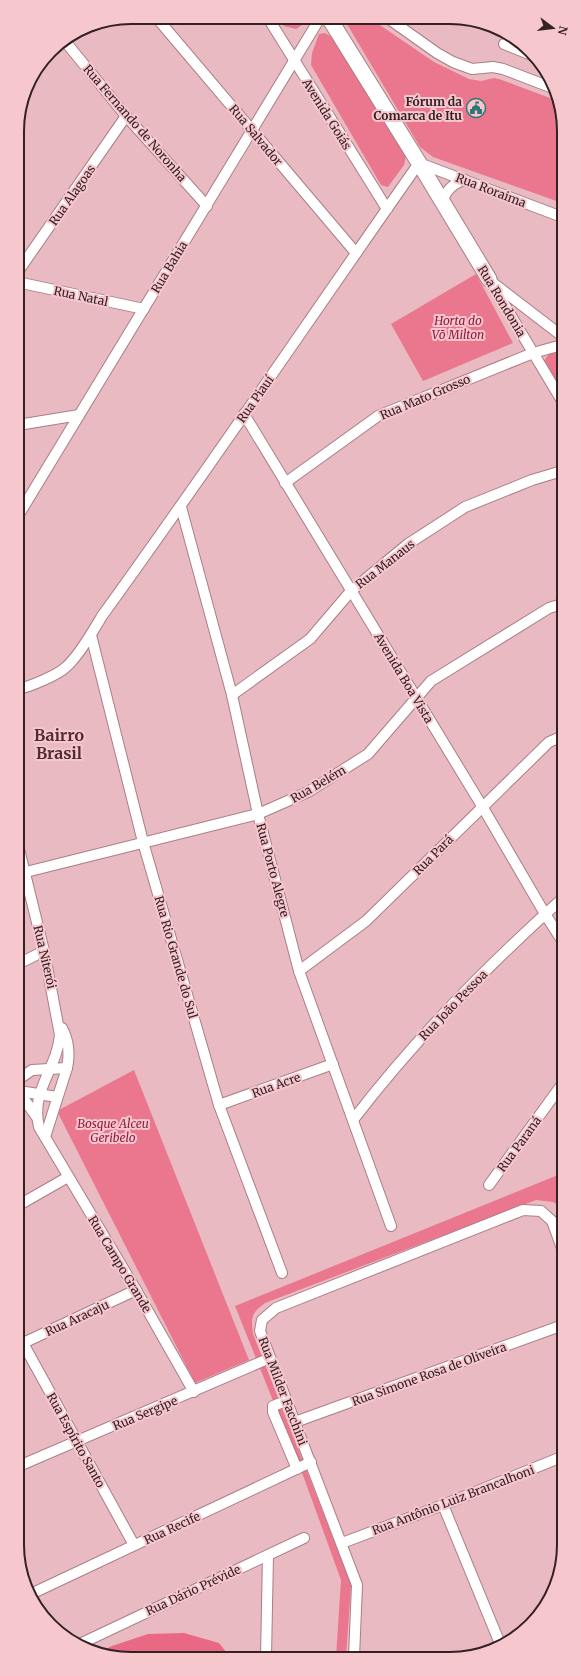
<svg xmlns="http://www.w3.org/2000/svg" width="581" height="1676" font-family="Merriweather,serif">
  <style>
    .green { fill: #ea778d }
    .forest { fill: #e96884 }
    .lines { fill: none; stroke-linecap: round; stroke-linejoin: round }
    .street-casing { stroke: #aa7e85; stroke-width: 12 }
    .secondary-casing { stroke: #aa7e85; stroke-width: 17 }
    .street { stroke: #fff; stroke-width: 10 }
    .secondary { stroke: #fff; stroke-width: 15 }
    .labels { text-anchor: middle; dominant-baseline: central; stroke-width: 4; stroke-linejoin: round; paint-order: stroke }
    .poi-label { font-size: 12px; font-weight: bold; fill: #332124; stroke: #f7c7ce; text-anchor: end }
    .street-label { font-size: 12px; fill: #332124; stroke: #f7c7ce }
    .park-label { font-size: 12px; font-style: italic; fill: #901a3e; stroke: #f7c7ce }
    .district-label { font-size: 16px; font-weight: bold; fill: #512c32; stroke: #f7c7ce }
    .rim { fill: none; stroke: #332124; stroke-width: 2 }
  </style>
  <rect width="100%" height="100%" fill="#e9bac1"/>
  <g class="green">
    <path d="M279,18H304L302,25L296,29L284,26Z"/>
    <path d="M344,19H371L434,62L469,79L481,81L494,78L499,79L558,101L562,108V203L433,157L420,147Z"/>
    <path d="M325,33L332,37L406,156L404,165L388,187L381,185L311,65L312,53L319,34Z"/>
    <path d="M476,274L513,343L423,381L391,324Z"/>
    <path d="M557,352H562V398L543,362L549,354Z"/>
    <path d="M134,1070L249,1360L195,1383L57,1111Z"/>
    <path d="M563,1173V1207L553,1202L536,1200L265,1303C251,1314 251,1316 253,1334L351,1584L346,1657H336L341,1580L304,1478L235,1306Z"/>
  </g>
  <path class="forest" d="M184,1633L219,1643L230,1657H109L100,1652L112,1646L148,1634Z"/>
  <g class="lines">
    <g class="street-casing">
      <g id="street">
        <path d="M156,17L356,253"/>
        <path d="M268,18L387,209"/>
        <path d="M389,19L437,53L453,62L472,69L493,67L503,69L550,87"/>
        <path d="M64,40L126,116L207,206"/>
        <path d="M504,44L534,56"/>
        <path d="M442,201C447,190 453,183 465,180"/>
        <path d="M17,273L126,116"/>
        <path d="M489,279L562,401"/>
        <path d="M17,282L144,309"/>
        <path d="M493,283L562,336"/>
        <path d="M244,414L482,806L545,914L563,942"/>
        <path d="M18,425L79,415"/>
        <path d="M285,483L378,416L533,353L562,345"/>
        <path d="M181,507L232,695L258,814L299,971L391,1226"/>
        <path d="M18,516L320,18"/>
        <path d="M91,635L143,842L219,1105L282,1273"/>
        <path d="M18,689C29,687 58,675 66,667C79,656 93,631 102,616C210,467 313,314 419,163L562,217"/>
        <path d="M232,695L310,639L351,591L408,544L465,507L532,480L562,471"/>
        <path d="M18,845L44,951L60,1035C57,1069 30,1091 39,1127L136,1290L194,1392"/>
        <path d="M18,874L258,814L308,792L368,754L431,681L549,608L562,604"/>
        <path d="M18,964L44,951"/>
        <path d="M299,971L366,921L549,742L563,736"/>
        <path d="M19,1079L32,1070L67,1068"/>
        <path d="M19,1091L57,1097"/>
        <path d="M19,1092L36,1116"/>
        <path d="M219,1105L333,1064"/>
        <path d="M353,1120C415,1039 487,966 563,898"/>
        <path d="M45,1137L67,1068C70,1054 69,1041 62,1028"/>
        <path d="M489,1185L563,1083"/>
        <path d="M19,1205L68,1177"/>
        <path d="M19,1336L134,1545"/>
        <path d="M19,1345L136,1290"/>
        <path d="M286,1401L273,1406V1412L297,1469"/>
        <path d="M295,1422L563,1325"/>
        <path d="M560,1458L564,1468"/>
        <path d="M19,1466L270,1358"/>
        <path d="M443,1505L501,1646"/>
        <path d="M342,1543L443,1505L564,1456"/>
        <path d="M33,1593L311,1462"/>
        <path d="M82,1643L304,1538"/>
        <path d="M266,1657L268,1555"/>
        <path d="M354,1657L357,1585L260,1331L262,1320L276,1308L523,1210L541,1211L552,1221L563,1251"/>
      </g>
    </g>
    <g class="secondary-casing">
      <path id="secondary" d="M329,18L419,163L489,279"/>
    </g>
    <use href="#street" class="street"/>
    <use href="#secondary" class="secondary"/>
  </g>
  <defs>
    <g id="civic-ring" transform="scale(1)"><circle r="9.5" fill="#f7c7ce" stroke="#2f7772" stroke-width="1.5"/><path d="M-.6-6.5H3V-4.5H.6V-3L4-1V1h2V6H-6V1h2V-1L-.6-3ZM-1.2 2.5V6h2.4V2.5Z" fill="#2f7772"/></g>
  </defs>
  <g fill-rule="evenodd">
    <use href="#civic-ring" x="476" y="108"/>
  </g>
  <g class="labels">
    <g class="poi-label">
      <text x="462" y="101">Fórum da<tspan x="462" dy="14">Comarca de Itu</tspan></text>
    </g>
    <g class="street-label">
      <text transform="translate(327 114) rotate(58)">Avenida Goiás</text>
      <text transform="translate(135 123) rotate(49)">Rua Fernando de Noronha</text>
      <text transform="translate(256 135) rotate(50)">Rua Salvador</text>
      <text transform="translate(491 190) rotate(21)">Rua Roraima</text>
      <text transform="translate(72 195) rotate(-55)">Rua Alagoas</text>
      <text transform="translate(169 267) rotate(-59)">Rua Bahia</text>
      <text transform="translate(81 296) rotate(12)">Rua Natal</text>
      <text transform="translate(502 301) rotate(59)">Rua Rondonia</text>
      <text transform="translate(425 397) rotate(-23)">Rua Mato Grosso</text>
      <text transform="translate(255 399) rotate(-55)">Rua Piauí</text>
      <text transform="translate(385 564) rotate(-38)">Rua Manaus</text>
      <text transform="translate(404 678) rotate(59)">Avenida Boa Vista</text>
      <text transform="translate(318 784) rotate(-30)">Rua Belém</text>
      <text transform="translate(433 855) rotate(-45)">Rua Pará</text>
      <text transform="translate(273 870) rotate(75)">Rua Porto Alegre</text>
      <text transform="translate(45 957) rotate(77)">Rua Niterói</text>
      <text transform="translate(176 957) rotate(74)">Rua Rio Grande do Sul</text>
      <text transform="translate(453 1005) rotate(-46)">Rua João Pessoa</text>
      <text transform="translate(276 1085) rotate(-20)">Rua Acre</text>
      <text transform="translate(519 1144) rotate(-54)">Rua Paraná</text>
      <text transform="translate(120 1264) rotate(59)">Rua Campo Grande</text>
      <text transform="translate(77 1318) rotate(-25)">Rua Aracaju</text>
      <text transform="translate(429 1374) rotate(-20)">Rua Simone Rosa de Oliveira</text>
      <text transform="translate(283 1391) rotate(69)">Rua Milder Facchini</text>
      <text transform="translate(145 1413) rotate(-23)">Rua Sergipe</text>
      <text transform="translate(76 1440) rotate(61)">Rua Espírito Santo</text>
      <text transform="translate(453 1500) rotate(-21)">Rua Antônio Luiz Brancalhoni</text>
      <text transform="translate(172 1528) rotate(-25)">Rua Recife</text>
      <text transform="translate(193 1590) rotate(-25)">Rua Dário Prévide</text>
    </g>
    <g class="park-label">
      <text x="458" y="320">Horta do<tspan x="458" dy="14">Võ Milton</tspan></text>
      <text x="113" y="1123">Bosque Alceu<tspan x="113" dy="14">Geribelo</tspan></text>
    </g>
    <g class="district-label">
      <text x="59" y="735">Bairro<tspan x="59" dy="18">Brasil</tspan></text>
    </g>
  </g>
  <path d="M0 0H581V1676H0ZM131 24H450A107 107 0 0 1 557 131V1545A107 107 0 0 1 450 1652H131A107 107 0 0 1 24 1545V131A107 107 0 0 1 131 24Z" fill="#f7c7ce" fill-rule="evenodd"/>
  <path class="rim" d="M131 24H450A107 107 0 0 1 557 131V1545A107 107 0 0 1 450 1652H131A107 107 0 0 1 24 1545V131A107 107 0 0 1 131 24Z"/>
  <g transform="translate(553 28) rotate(105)" stroke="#f7c7ce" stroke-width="3" paint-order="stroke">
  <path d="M0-3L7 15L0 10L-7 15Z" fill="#332124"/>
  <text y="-6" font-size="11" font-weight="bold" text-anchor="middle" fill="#332124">N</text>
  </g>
</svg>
